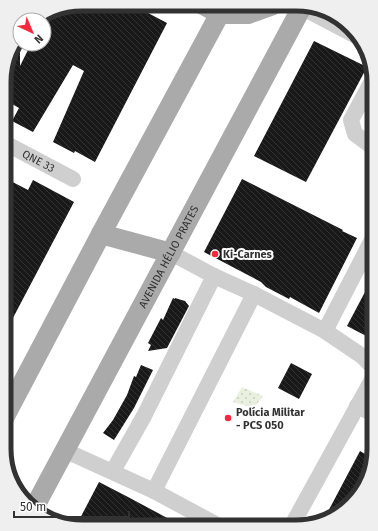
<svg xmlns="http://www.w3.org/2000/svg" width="378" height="531" font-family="'Fira Sans',sans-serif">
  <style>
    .park { fill: url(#park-dots) }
    .building { fill: url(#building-back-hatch) }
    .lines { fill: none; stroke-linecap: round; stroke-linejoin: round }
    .minor { stroke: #cfcfcf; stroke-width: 16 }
    .major { stroke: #aaa; stroke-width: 20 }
    .poi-dot { fill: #f7273d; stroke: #fff; stroke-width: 1.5 }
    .labels { text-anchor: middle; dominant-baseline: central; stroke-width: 4; stroke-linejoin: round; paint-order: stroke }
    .street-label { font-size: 11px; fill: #323232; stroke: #fff }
    .poi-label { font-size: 11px; font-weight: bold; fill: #323232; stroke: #fff; text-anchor: start }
    .rim { fill: none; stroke: #323232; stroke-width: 5 }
  </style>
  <defs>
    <pattern id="park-dots" width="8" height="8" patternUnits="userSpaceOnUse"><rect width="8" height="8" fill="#e9f0e0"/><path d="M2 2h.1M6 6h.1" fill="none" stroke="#c8cec1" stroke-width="1.8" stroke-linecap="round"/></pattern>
    <pattern id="building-back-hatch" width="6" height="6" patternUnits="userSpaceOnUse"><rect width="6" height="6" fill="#191919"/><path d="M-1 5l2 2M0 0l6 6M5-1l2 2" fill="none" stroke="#323232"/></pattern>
  </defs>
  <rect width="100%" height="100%" fill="#fff"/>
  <path class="park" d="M242,387L263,396L254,408L233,402Z"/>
  <g class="building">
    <path d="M82,4H131L167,23L95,162L75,151L74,153L53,142L84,71L73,65L33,132L12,121L19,108L5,100V72L20,43V66L31,44H44V18Z"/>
    <path d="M314,41L367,67L306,182L254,156Z"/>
    <path d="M5,178L28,190L33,180L74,202L4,335Z"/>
    <path d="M242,179L343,230L342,231L357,238L319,313L290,297L289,299L266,287L261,282L204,252Z"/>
    <path d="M374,275V340L347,326Z"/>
    <path d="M173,298L175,299V298L185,301L189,306L167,348L148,351L151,345L148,343L161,318L163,320Z"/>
    <path d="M291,363L312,374L299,399L278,388Z"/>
    <path d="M141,365L153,370L134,408L114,440L103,433L113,420L127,395L134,376L136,377Z"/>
    <path d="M360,451L372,458L361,492L330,519L323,521Z"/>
    <path d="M99,482L128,497L184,527L76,526Z"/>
  </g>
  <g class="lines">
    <g class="minor">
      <path d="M301,7L356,36"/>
      <path d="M373,79L351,120L355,134L374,148"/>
      <path id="s1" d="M5,143L73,179"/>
      <path d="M171,253L214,276L254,294L325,331L374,236"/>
      <path d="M325,331L362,356L374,368"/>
      <path d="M357,406L374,414"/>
      <path d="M64,450L154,491L221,527"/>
      <path d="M113,471L144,416L214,276"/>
      <path d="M154,491L254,294"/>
      <path d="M291,527L374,376"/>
    </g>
    <g class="major">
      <path d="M201,4L220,14H248L273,5"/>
      <path d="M101,234L171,253"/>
      <path d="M4,418L101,234L225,4"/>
      <path id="s2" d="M34,508L303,5"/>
    </g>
  </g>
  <g class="poi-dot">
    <circle cx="215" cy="254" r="4"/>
    <circle cx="228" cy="418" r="4"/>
  </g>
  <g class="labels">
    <g class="street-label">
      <text stroke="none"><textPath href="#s1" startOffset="38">QNE 33</textPath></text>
      <text stroke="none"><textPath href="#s2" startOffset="285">AVENIDA HÉLIO PRATES</textPath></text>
    </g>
    <g class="poi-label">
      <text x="223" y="254">Ki-Carnes</text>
      <text x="236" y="412">Polícia Militar<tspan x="236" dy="13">- PCS 050</tspan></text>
    </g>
  </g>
  <path d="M0 0H378V531H0ZM82 11H296A71 71 0 0 1 367 82V449A71 71 0 0 1 296 520H82A71 71 0 0 1 11 449V82A71 71 0 0 1 82 11Z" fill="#efefef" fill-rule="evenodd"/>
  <path class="rim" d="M82 11H296A71 71 0 0 1 367 82V449A71 71 0 0 1 296 520H82A71 71 0 0 1 11 449V82A71 71 0 0 1 82 11Z"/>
  <g transform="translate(32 32) rotate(136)"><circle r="19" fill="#ffffff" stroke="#adadad"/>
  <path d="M0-3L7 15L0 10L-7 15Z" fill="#f7273d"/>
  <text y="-6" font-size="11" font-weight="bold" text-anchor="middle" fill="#323232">N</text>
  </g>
  <path d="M14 511v6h115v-6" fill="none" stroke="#323232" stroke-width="2"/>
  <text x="20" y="511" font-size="12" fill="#323232" stroke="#ffffff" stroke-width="3" paint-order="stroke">50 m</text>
</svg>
